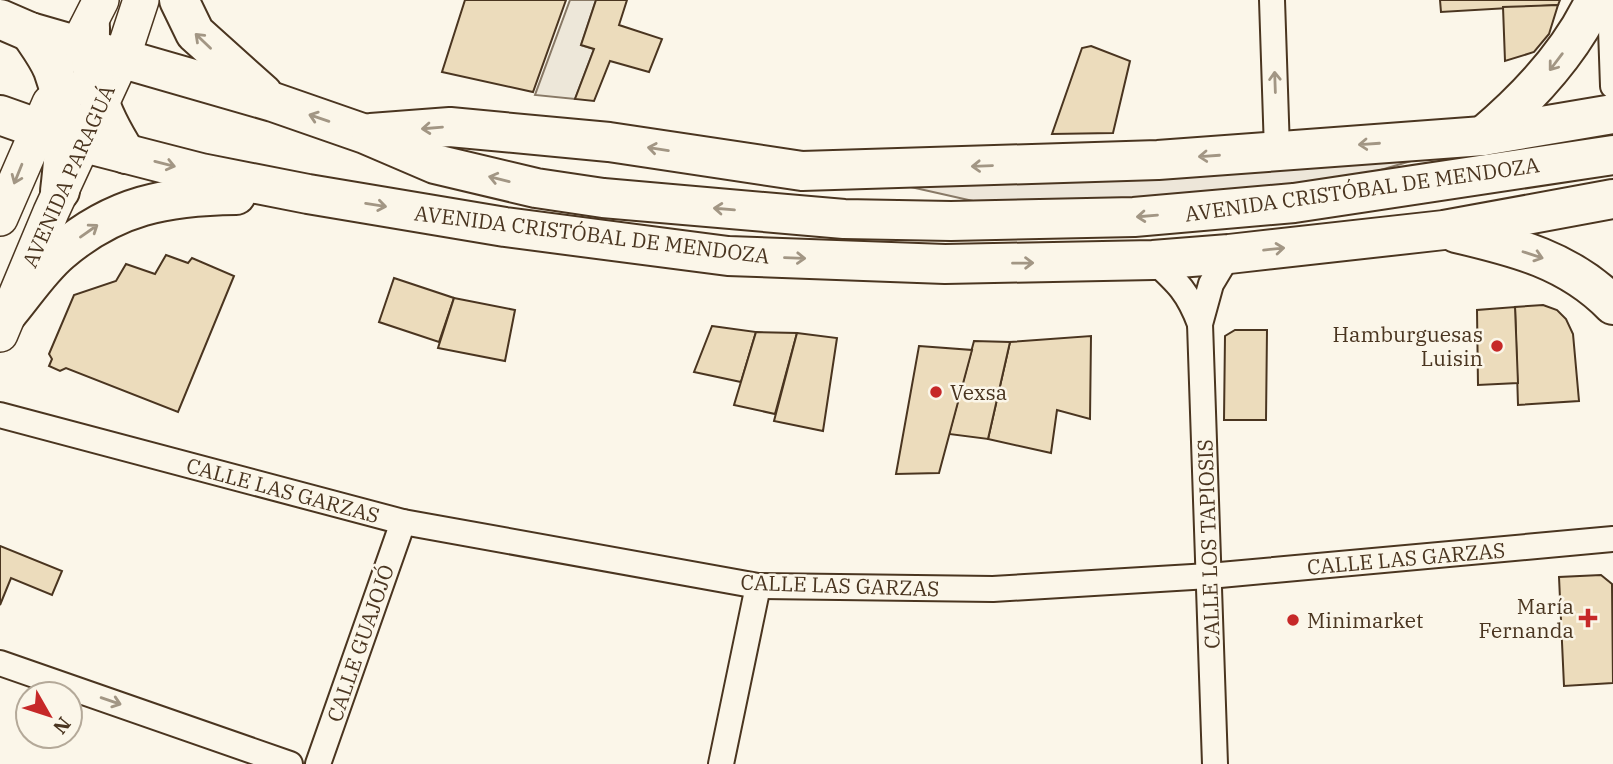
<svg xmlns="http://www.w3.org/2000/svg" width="1613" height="764" font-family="'IBM Plex Serif',serif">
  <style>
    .green { fill: #ede6d9; stroke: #887966; stroke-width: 2 }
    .parking { fill: #ede7d9; stroke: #887966; stroke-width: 2 }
    .building { fill: #ecdcbc; stroke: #4a3520; stroke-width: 2 }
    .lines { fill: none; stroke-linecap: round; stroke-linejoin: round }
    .minor-casing { stroke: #4a3520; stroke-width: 28 }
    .secondary-casing { stroke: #4a3520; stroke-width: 38 }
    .primary-casing { stroke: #4a3520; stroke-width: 42 }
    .minor { stroke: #fbf6e9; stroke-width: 24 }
    .secondary { stroke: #fbf6e9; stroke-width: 35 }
    .primary { stroke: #fbf6e9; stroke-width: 38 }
    .oneway { stroke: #a29684 }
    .poi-dot { fill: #c62828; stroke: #fbf6e9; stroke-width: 2.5 }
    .labels { text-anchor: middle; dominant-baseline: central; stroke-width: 5; stroke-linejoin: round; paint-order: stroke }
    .street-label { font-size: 21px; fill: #4a3520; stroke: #fbf6e9 }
    .poi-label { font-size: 21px; fill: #4a3520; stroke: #fbf6e9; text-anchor: end }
  </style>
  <rect width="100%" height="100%" fill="#fbf6e9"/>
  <path class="green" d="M1421,158L1317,189L1107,207L973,201L893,183Z"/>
  <path class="parking" d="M570,0H596L581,45L594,49L575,99L535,95Z"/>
  <g class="building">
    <path d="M465,0H566L533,92L442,72Z"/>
    <path d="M596,0H627L619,25L662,39L649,72L610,61L594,101L575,99L594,49L581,45Z"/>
    <path d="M1440,0H1560L1558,5L1441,12Z"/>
    <path d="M1558,5L1549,34L1534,52L1505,61L1503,7Z"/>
    <path d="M1091,46L1130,61L1113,133L1052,134L1082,48Z"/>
    <path d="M166,255L188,263L192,258L234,276L178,412L66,368L60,371L49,366L52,359L49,354L74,295L116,281L126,264L155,274Z"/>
    <path d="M394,278L454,298L439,342L379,322Z"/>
    <path d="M454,298L515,310L505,361L438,348Z"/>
    <path d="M1543,305L1557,310L1566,319L1573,334L1579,401L1518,405L1515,307Z"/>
    <path d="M1515,307L1518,383L1478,385L1477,310Z"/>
    <path d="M712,326L756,332L741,382L694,372Z"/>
    <path d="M1235,330H1267L1266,420H1224L1225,336Z"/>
    <path d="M756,332L797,333L775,414L734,405Z"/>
    <path d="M797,333L837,338L823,431L774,421Z"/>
    <path d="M1091,336L1090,419L1057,410L1051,453L988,439L1010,342Z"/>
    <path d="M974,341L1010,342L988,439L949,434Z"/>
    <path d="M919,346L972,350L939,473L896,474Z"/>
    <path d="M0,546L62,571L52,595L11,578L0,605Z"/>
    <path d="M1601,575L1612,584L1613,683L1564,686L1559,577Z"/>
  </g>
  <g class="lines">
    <g class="minor-casing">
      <g id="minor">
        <path d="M1272,0L1277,150"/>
        <path d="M1610,0L1613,86"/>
        <path d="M1153,260C1178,283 1188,292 1200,324"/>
        <path d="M0,415L403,522L758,586L993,589L1209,576L1613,539"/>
        <path d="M0,663L290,764"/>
        <path d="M318,764L403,522"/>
        <path d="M721,764L758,586"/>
        <path d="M1215,764L1200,324L1211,284L1229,254"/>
      </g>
    </g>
    <g class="secondary-casing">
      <g id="secondary">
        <path d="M74,53L101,0"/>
        <path d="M0,218L50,103"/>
        <path d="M0,334L51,212L122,58L141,0"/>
      </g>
    </g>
    <g class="primary-casing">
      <g id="primary">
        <path d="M179,0L195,33L263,94"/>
        <path d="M0,19L30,32L273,102L365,134L435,164L536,188L603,198L844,219L951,221L1134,217L1294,203L1613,155"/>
        <path d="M90,27C89,81 97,108 126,154"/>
        <path d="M30,32C38,44 48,57 53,70C68,109 65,150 60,191"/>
        <path d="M0,115L65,138L201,173L308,194L505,227L728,256L945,264L1153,260L1229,254L1444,230L1613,199"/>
        <path d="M371,133L450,127L609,142L802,171L1158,160L1483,136L1613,114"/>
        <path d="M1483,136C1528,98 1570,54 1595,0"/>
        <path d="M1456,233C1516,247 1569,260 1613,305"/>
        <path d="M7,314C24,294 40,269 60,252C115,205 166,196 236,195"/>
      </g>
    </g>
    <use href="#minor" class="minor"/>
    <use href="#secondary" class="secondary"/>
    <use href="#primary" class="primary"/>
  </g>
  <defs><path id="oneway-shaft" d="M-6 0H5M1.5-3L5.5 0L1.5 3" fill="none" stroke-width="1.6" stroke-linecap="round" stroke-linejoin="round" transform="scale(1.75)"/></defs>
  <g class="oneway">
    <use href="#oneway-shaft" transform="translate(203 41) rotate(-136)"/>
    <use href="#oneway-shaft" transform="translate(1556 62) rotate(127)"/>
    <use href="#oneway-shaft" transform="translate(1275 82) rotate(-92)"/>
    <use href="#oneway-shaft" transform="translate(319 118) rotate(-161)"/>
    <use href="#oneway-shaft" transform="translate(432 128) rotate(175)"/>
    <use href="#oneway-shaft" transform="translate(1369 144) rotate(176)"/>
    <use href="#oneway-shaft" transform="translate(658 149) rotate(-171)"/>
    <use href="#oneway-shaft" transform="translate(1209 156) rotate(176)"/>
    <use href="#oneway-shaft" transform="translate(165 164) rotate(14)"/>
    <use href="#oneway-shaft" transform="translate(982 166) rotate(178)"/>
    <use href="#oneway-shaft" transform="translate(18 174) rotate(112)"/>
    <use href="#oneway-shaft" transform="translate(499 179) rotate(-166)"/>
    <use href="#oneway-shaft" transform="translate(376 205) rotate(9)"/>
    <use href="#oneway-shaft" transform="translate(724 209) rotate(-175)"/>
    <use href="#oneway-shaft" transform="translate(1147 216) rotate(175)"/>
    <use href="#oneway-shaft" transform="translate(89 231) rotate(-35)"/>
    <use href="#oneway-shaft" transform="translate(1274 249) rotate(-6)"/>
    <use href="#oneway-shaft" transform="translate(1533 255) rotate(18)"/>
    <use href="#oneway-shaft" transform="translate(795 258) rotate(2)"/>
    <use href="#oneway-shaft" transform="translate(1023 263) rotate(-1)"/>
    <use href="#oneway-shaft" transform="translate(111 701) rotate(19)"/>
  </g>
  <g class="poi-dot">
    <circle cx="1497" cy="346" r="7"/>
    <circle cx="936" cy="392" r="7"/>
    <path d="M1584.5 607.5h7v7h7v7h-7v7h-7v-7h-7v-7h7z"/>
    <circle cx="1293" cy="620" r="7"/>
  </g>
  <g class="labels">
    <g class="street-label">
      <text transform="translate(68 176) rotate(-66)">AVENIDA PARAGUÁ</text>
      <text transform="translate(1362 189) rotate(-8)">AVENIDA CRISTÓBAL DE MENDOZA</text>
      <text transform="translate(592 234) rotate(7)">AVENIDA CRISTÓBAL DE MENDOZA</text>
      <text transform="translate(283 490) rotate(15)">CALLE LAS GARZAS</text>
      <text transform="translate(1208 544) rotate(-92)">CALLE LOS TAPIOSIS</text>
      <text transform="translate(1406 558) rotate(-5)">CALLE LAS GARZAS</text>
      <text transform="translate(840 585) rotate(2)">CALLE LAS GARZAS</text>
      <text transform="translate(360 643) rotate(-71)">CALLE GUAJOJÓ</text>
    </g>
    <g class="poi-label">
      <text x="1483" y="334">Hamburguesas<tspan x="1483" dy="24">Luisin</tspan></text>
      <text x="950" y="392" text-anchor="start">Vexsa</text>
      <text x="1574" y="606">María<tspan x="1574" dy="24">Fernanda</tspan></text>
      <text x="1307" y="620" text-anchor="start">Minimarket</text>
    </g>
  </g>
  <g transform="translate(49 715) rotate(129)"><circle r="33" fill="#fbf6e9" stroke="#b4a999" stroke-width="2"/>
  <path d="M0-5L12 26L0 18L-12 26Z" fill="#c62828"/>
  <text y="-10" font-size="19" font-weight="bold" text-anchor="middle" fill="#4a3520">N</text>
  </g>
</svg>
